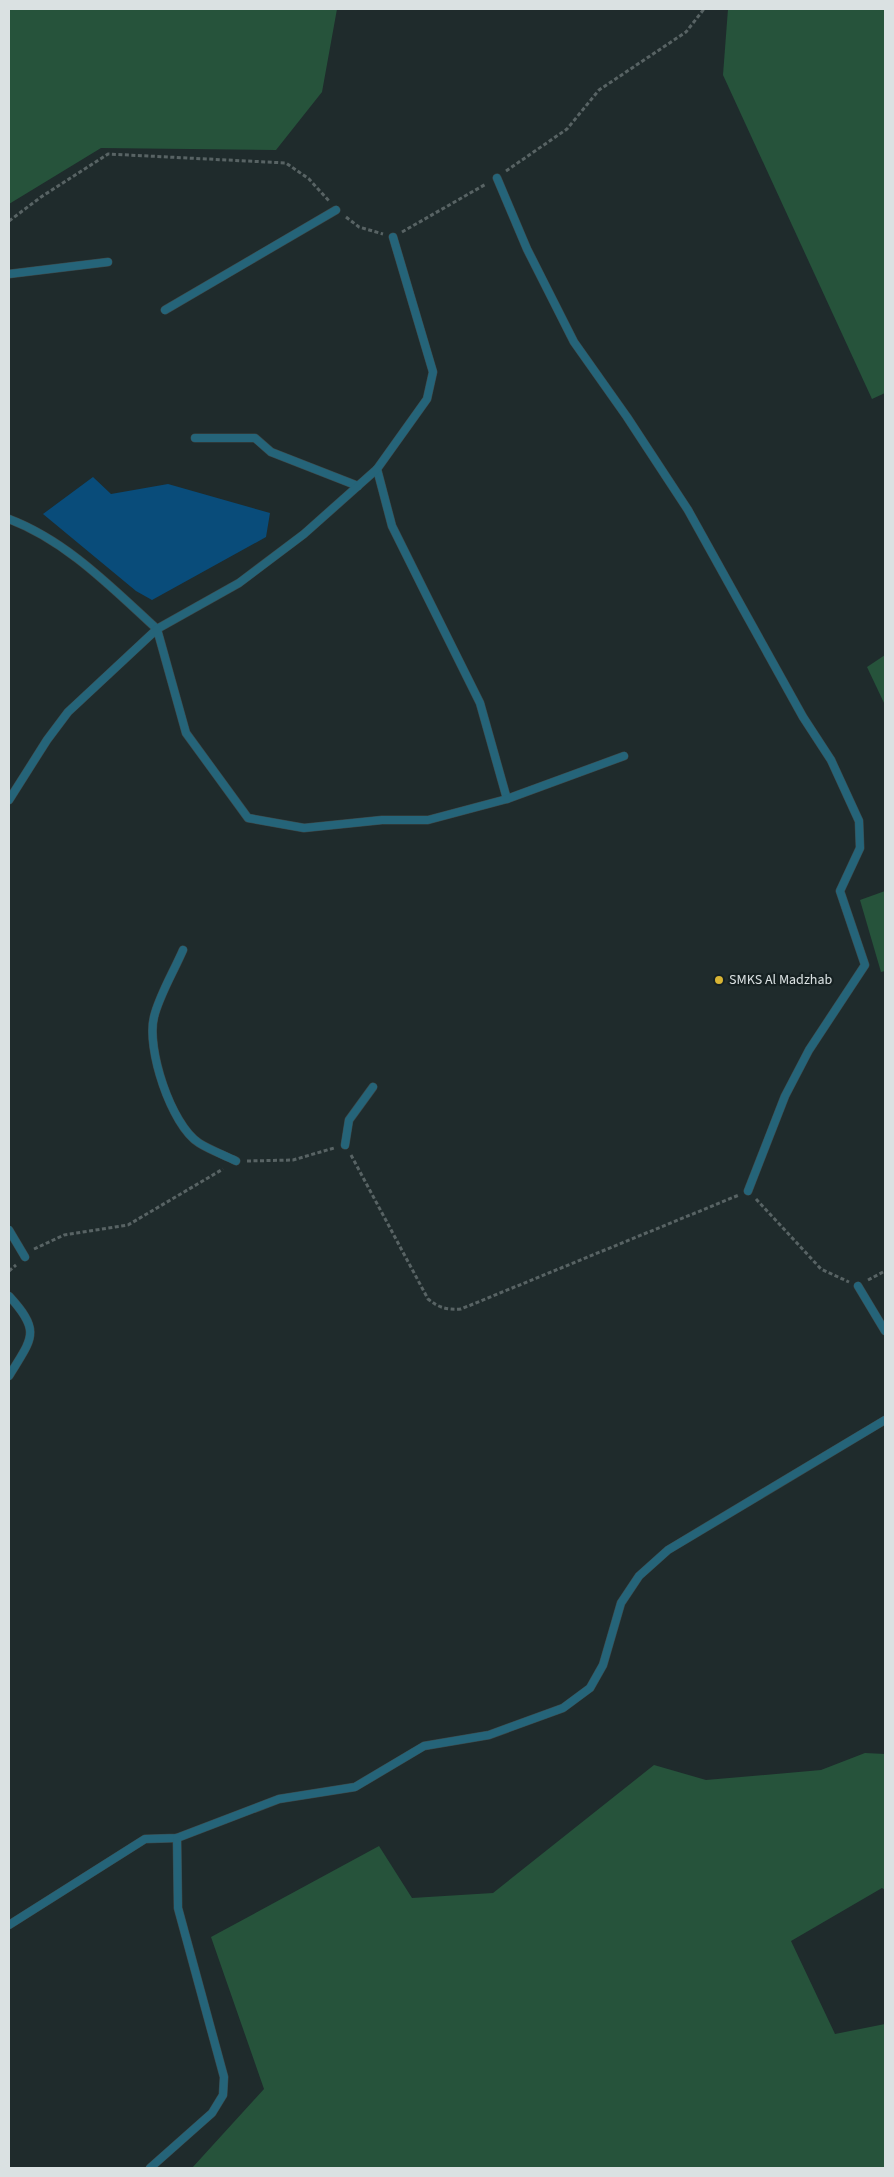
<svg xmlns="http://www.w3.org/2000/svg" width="894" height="2177" font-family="'Source Sans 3',sans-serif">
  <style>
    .green { fill: #26533b }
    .water { fill: #094c7a }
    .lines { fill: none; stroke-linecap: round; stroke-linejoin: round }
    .service-casing { stroke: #3d4849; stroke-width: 9 }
    .path { stroke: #586364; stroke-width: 3; stroke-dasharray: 4 2.5; stroke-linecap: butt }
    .service { stroke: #256479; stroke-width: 8 }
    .poi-dot { fill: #d8b434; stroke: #162122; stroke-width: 2 }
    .labels { text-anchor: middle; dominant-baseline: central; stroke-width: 4.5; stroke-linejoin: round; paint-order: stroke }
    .poi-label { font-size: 14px; fill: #dae1e2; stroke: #162122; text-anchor: start }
  </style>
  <rect width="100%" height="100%" fill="#1f2b2c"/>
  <g class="green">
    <path d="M9,9H337L322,92L276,150L101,148L9,204Z"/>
    <path d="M728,9H885V393L872,399L723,75Z"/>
    <path d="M885,655V705L867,667Z"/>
    <path d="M885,891V971L881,972L860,900Z"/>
    <path d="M865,1753L885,1754V1890L882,1888L791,1941L835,2034L885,2024V2168H192L264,2089L211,1937L379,1846L412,1898L493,1893L654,1765L706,1780L821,1770Z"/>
  </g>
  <path class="water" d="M93,477L111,494L168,484L270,513L266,537L152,600L136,591L43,514Z"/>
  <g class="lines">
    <g class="service-casing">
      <g id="service">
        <path d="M497,178L527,249L574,342L627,417L688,510L803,717L831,760L859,821L860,848L840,891L865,965L809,1050L785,1096L748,1191"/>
        <path d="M9,274L108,262"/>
        <path d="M165,310L336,210"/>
        <path d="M195,438H255L271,452L358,486"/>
        <path d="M377,469L392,526L480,703L507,799"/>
        <path d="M9,519C67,541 112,588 157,629L239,583L304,534L377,469L427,399L433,372L393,237"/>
        <path d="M9,800L47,740L68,712L157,629L186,733L248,818L304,828L382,820H428L507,799L624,756"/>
        <path d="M183,950C174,971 159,996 154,1017C146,1048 171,1125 199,1143C210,1150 224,1155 236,1161"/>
        <path d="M345,1145L349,1120L373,1087"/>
        <path d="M9,1230L25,1257"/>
        <path d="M858,1286L885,1331"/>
        <path d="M9,1296C42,1332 32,1338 9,1376"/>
        <path d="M9,1925L145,1839L177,1838L279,1799L355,1787L424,1746L489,1735L563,1708L590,1688L603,1665L621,1603L639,1576L668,1550L885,1420"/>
        <path d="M150,2168L212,2113L223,2095L224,2077L178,1908L177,1838"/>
      </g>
    </g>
    <g class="path">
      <path d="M506,171L567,129L599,90L686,32L704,9"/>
      <path d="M346,217L359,227L383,234"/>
      <path d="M9,221L41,197L108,154L286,163L309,179L329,201"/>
      <path d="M402,232L486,184"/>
      <path d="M351,1155L428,1299C439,1308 447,1310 461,1309L739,1195"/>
      <path d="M247,1161L293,1160L334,1148"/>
      <path d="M756,1199L821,1269L849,1282"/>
      <path d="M34,1249L64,1235L128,1225L223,1169"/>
      <path d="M9,1271L16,1265"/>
      <path d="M868,1280L885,1271"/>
    </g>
    <use href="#service" class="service"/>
  </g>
  <circle class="poi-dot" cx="719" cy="980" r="5"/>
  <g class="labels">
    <g class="poi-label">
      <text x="729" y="980">SMKS Al Madzhab</text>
    </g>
  </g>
  <rect width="894" height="2177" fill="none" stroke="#dae1e2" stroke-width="20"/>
</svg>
